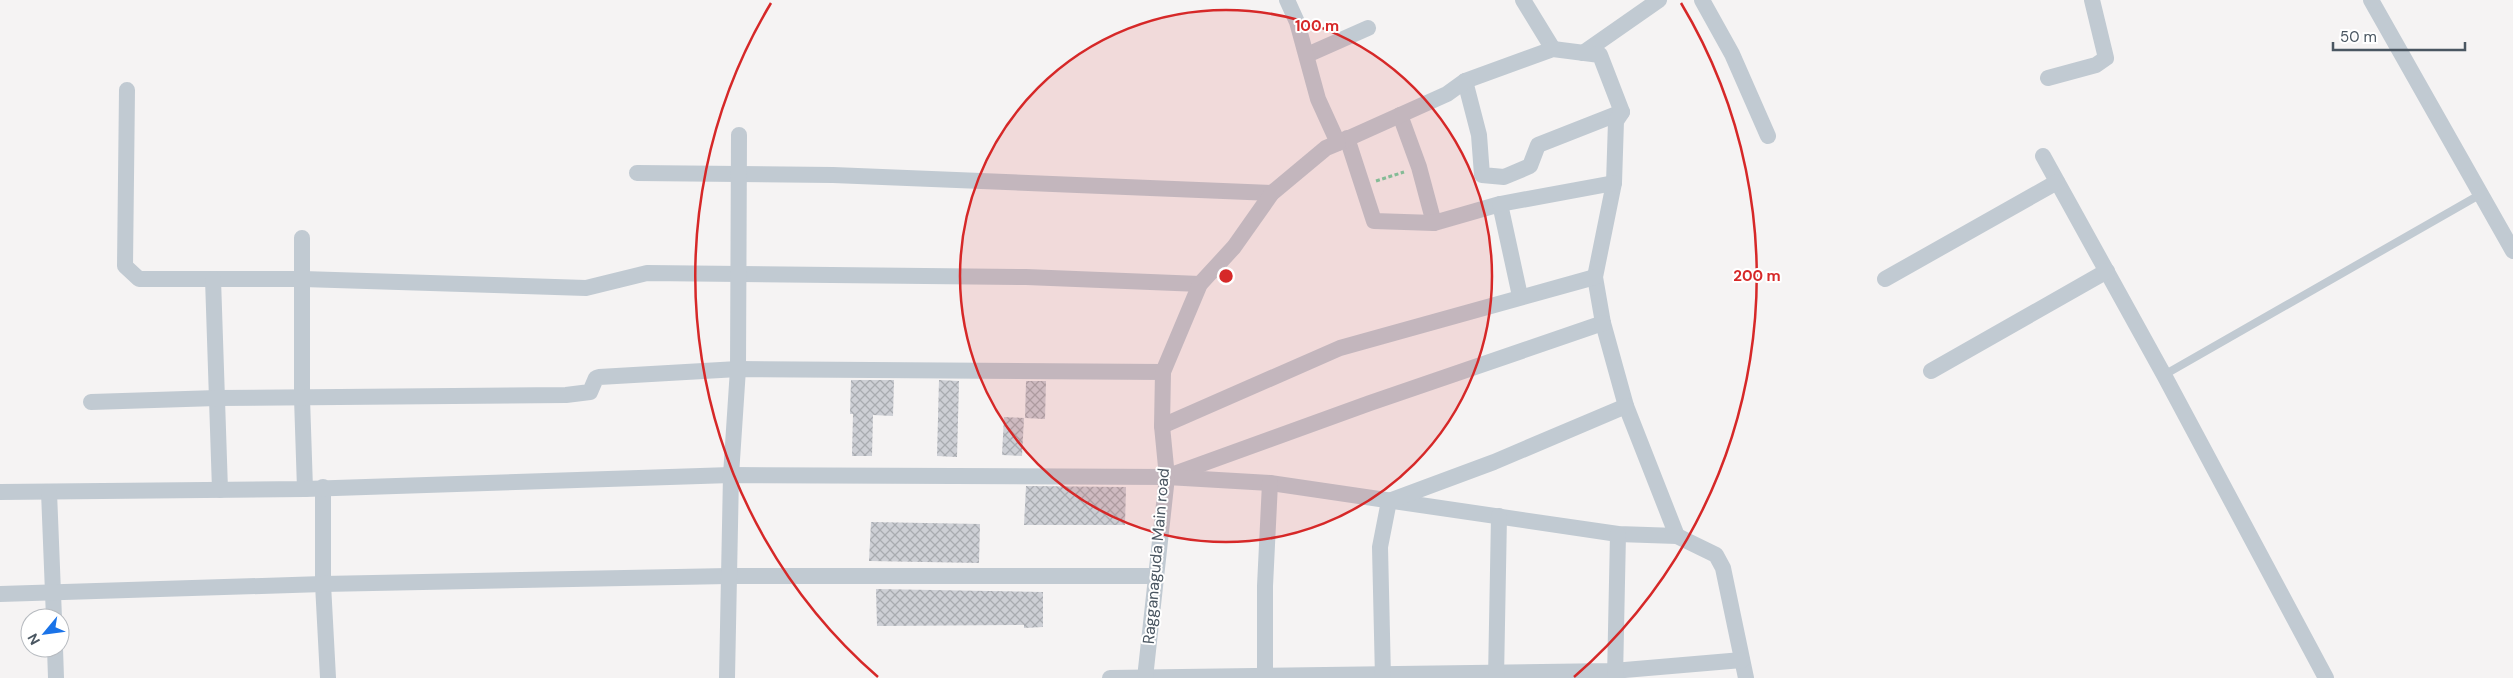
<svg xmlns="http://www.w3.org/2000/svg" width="2513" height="678" font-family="'DM Sans',sans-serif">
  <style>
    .building { fill: url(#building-cross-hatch) }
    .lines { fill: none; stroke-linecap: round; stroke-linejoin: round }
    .path { stroke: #7ad0a6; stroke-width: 3; stroke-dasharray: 4 2.5; stroke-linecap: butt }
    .lane { stroke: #c1cad2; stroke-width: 8 }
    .street { stroke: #c1cad2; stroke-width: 16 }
    .ring { fill: none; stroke: #d62828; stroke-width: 2.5 }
    .labels { text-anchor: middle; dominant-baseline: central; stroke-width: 4; stroke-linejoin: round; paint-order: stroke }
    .street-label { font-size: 16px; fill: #4a5661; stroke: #fff }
    .centre { fill: #d62828; stroke: #fff; stroke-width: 2.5 }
    .ring-label { font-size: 15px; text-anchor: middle; font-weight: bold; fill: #d62828; stroke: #fff; stroke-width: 4; stroke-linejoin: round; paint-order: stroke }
  </style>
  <defs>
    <pattern id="building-cross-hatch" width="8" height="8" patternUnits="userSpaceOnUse" patternTransform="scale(1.25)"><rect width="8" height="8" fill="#cdcfd5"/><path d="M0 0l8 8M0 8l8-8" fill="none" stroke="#a8abb0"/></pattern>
  </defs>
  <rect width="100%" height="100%" fill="#f5f3f3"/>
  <g class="building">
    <path d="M851,380H894L893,416L873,415L872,456H852L853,414H850Z"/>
    <path d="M939,380L959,381L957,457L937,456Z"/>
    <path d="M1026,381H1046L1045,419L1025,418Z"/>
    <path d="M1004,417L1024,418L1022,456L1002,455Z"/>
    <path d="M1026,486L1126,487L1125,525H1024Z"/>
    <path d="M871,522L980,524L979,563L869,561Z"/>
    <path d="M876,589L1043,592V627L1024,628V625L877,626Z"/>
  </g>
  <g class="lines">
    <path class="path" d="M1376,181L1404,172"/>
    <path class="lane" d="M2164,375L2481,194"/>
    <g class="street">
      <path d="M1523,0L1553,49"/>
      <path d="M1702,0L1732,54L1768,136"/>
      <path d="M2371,0L2513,251"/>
      <path d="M1583,53L1659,0"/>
      <path d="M1307,55L1368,28"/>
      <path d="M2048,78L2096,65L2106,58L2092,0"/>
      <path d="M1465,81L1479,135L1482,175L1504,177L1530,166L1538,145L1622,112"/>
      <path d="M127,90L125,266L139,279H303L586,288L647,273L1026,277L1200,284"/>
      <path d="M1400,115L1419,167L1434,223"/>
      <path d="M1347,138L1374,221L1434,223L1500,204L1520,296"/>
      <path d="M1338,143L1447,94L1465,81L1553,49L1600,55L1622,112L1616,121L1614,183L1595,277L1603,323L1626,406L1677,536"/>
      <path d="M2043,156L2164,375L2326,678"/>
      <path d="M637,173L833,175L1272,193"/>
      <path d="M1500,204L1614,183"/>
      <path d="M302,238V398L305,489"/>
      <path d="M213,279L220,490"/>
      <path d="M1885,279L2057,182"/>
      <path d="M1931,371L2107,271"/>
      <path d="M91,402L217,398L566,395L590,392L596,378L599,377L738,369L1163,372"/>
      <path d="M1162,426L1340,348L1595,277"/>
      <path d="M1174,474L1370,403L1603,323"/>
      <path d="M323,487V584L328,678"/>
      <path d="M0,492L305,489L731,475L1167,477L1270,483L1618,534L1677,536L1716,555L1723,568L1746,678"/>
      <path d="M49,492L54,618"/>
      <path d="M0,594L323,584L728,576H1155"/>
      <path d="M55,648L56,678"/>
      <path d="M727,678L731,475L738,369L739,135"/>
      <path d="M1110,678L1613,671L1742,660"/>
      <path d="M1145,678L1167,477L1162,426L1163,372L1200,284L1234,247L1272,193L1326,148L1338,143L1318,99L1297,22L1287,0"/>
      <path d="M1265,678V586L1270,483"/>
      <path d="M1383,678L1380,547L1389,501L1494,462L1626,406"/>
      <path d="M1496,678L1499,516"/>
      <path d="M1615,678L1618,534"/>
    </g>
  </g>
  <circle cx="1226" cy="276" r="266" fill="#d62828" fill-opacity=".12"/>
  <g class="ring">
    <circle cx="1226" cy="276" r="266"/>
    <path d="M878 677A531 531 0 0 1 771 3M1681 3A531 531 0 0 1 1574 677"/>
  </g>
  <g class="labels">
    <g class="street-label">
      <text transform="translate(1156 556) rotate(-85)">Ragganaguda Main road</text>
    </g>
  </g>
  <circle cx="1226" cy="276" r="8" class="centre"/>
  <g class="ring-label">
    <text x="1317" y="31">100 m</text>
    <text x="1757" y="281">200 m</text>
  </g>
  <g transform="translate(45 633) rotate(241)"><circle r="24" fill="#ffffff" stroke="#b7bbc0"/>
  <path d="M0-4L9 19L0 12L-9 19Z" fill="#1a73e8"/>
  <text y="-8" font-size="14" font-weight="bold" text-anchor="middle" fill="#4a5661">N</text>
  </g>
  <path d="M2333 42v8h132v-8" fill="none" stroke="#4a5661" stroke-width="2.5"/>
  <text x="2340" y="42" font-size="15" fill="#4a5661" stroke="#ffffff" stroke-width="4" paint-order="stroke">50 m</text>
</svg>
